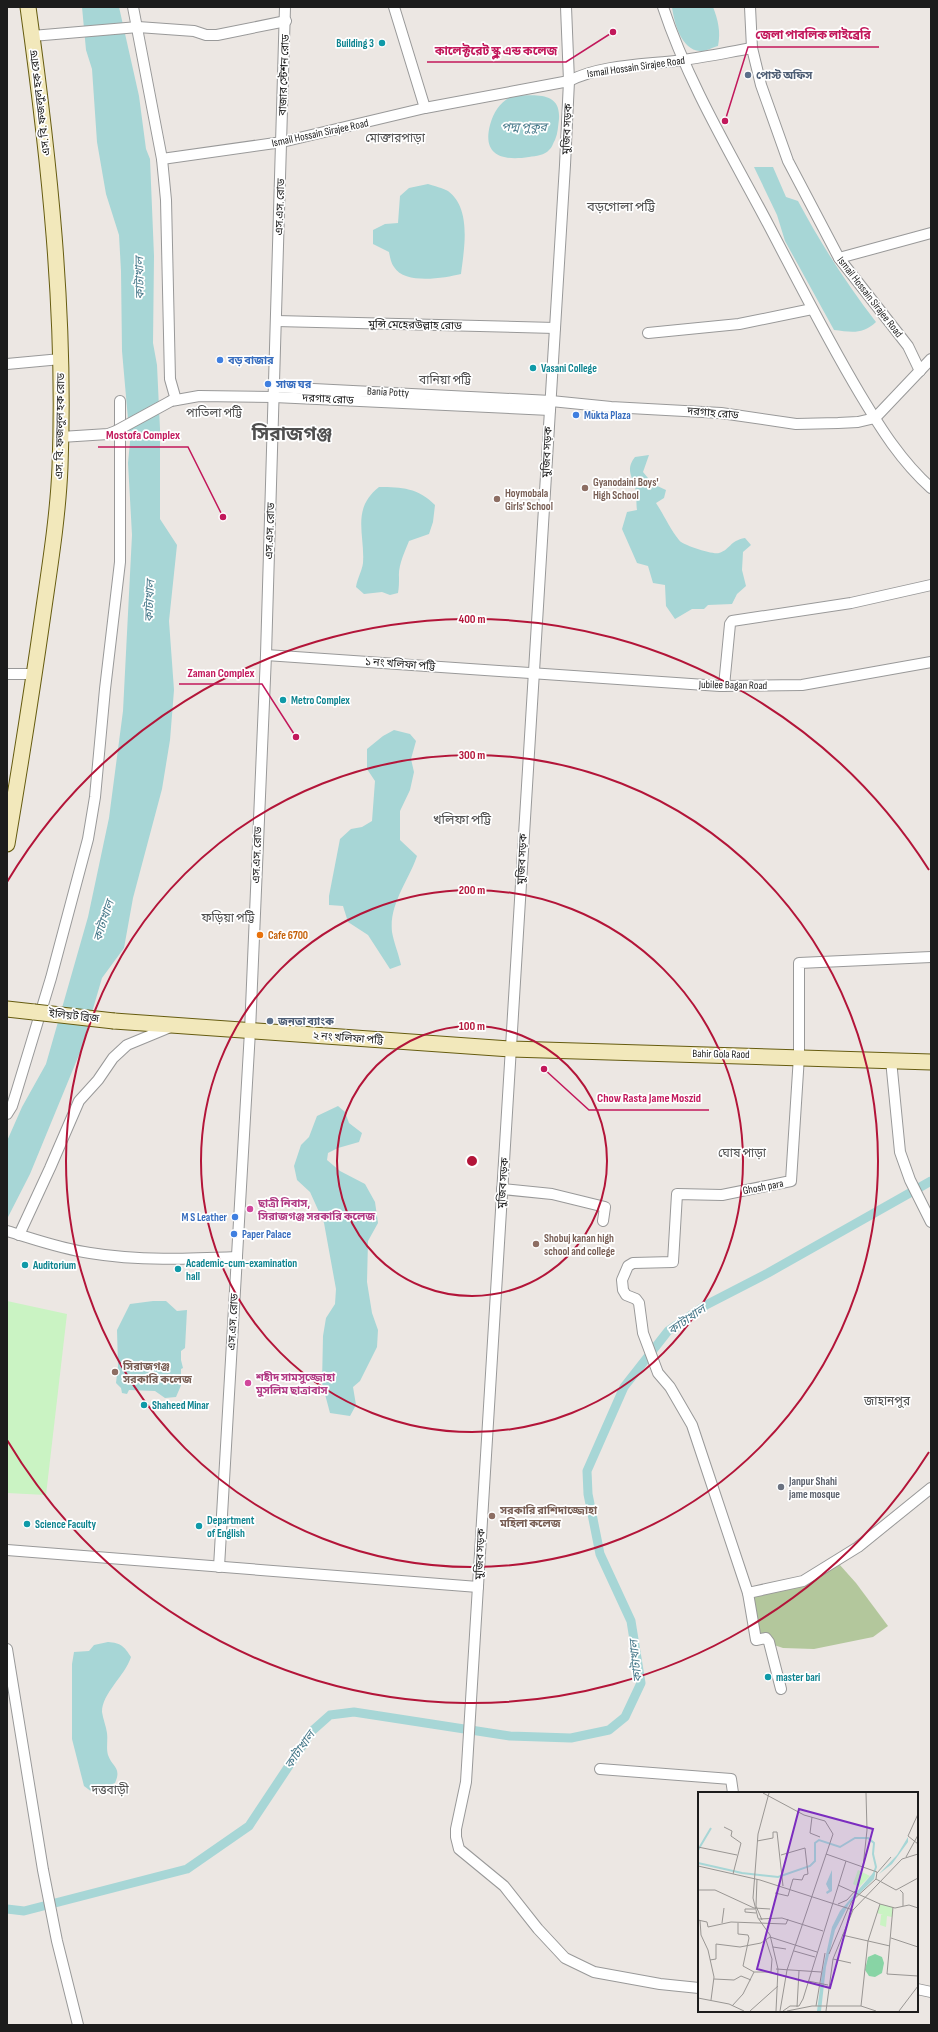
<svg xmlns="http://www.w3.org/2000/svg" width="938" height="2032" font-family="'Sofia Sans Condensed','Noto Sans Bengali',sans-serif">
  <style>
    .forest { fill: #b3c79c }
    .park { fill: #caf3c3 }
    .water { fill: #a7d6d6 }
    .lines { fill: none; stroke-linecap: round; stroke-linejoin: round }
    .canal { stroke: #a7d6d6; stroke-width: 9 }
    .minor-casing { stroke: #999; stroke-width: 12 }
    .secondary-casing { stroke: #665c10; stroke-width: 17 }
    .minor { stroke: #fff; stroke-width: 10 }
    .secondary { stroke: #f2e8bb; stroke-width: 15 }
    .minor-bridge-casing { stroke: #999; stroke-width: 12; stroke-linecap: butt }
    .secondary-bridge-casing { stroke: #665c10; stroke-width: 17; stroke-linecap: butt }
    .minor-bridge { stroke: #fff; stroke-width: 10 }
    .secondary-bridge { stroke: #f2e8bb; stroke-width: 15 }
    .ring { fill: none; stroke: #b31539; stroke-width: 2 }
    .culture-dot { fill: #0f9aa8; stroke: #fff; stroke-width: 1.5 }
    .service-dot { fill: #5c6f8a; stroke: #fff; stroke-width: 1.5 }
    .shop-dot { fill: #3f7fe0; stroke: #fff; stroke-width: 1.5 }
    .education-dot { fill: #8d6e63; stroke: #fff; stroke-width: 1.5 }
    .food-dot { fill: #e8710a; stroke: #fff; stroke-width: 1.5 }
    .hotel-dot { fill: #d1479c; stroke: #fff; stroke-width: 1.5 }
    .worship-dot { fill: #6b7280; stroke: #fff; stroke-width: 1.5 }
    .labels { text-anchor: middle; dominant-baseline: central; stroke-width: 3.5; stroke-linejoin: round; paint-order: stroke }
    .culture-label { font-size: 11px; font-weight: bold; fill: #0d838f; stroke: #fff; text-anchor: start }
    .street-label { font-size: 11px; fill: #1c1c1c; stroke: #fff }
    .service-label { font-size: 11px; font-weight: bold; fill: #4e5e75; stroke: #fff; text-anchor: start }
    .shop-label { font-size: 11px; font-weight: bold; fill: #366cbe; stroke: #fff; text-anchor: start }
    .education-label { font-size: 11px; font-weight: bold; fill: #785e54; stroke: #fff; text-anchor: start }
    .food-label { font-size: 11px; font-weight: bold; fill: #c56008; stroke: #fff; text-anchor: start }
    .hotel-label { font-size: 11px; font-weight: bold; fill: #b23c85; stroke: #fff; text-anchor: start }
    .worship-label { font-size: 11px; font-weight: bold; fill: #5b616d; stroke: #fff; text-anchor: start }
    .water-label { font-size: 12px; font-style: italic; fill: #497a8b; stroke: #fff }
    .neighbourhood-label { font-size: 12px; fill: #4f4f4f; stroke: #fff }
    .quarter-label { font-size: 13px; fill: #4f4f4f; stroke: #fff }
    .town-label { font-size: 19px; font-weight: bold; fill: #4f4f4f; stroke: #fff }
    .inset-river { fill: none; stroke: #a7d6d6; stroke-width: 2 }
    .inset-road { fill: none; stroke: #999693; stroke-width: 1 }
    .view { fill: #7b2cbf; fill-opacity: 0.15; stroke: #7b2cbf; stroke-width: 2 }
    .inset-edge { fill: none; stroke: #1c1c1c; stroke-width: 2 }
    .centre { fill: #b31539; stroke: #fff; stroke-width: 2 }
    .ring-label { font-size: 12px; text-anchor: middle; font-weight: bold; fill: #b31539; stroke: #fff; stroke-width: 3.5; stroke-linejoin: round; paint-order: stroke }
    .leader { fill: none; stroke: #c2185b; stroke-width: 1.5 }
    .callout-dot { fill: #c2185b; stroke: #fff; stroke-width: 1.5 }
    .callout-label { font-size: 12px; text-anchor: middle; font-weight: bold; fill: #c2185b; stroke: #fff; stroke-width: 3.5; stroke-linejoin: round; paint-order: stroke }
  </style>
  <rect width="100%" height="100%" fill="#ece7e3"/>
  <path class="forest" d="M839,1564L856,1583L888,1626L873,1637L814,1649L783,1648L759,1640L748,1593Z"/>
  <path class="park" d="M7,1301L67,1314L46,1495L7,1493Z"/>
  <g class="water">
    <path d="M82,7H119L139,96L146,149L150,159L154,256L153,343L157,365L160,429V519L177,545L169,621L174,690L170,740L162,789L133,898L124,948L102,978L81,1050L30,1174L7,1219V1141L22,1107L46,1064L88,917L109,818L123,711L132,535L128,463L130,442L122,351L121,271L119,235L106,194L97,142L92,69L86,50Z"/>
    <path d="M672,7H713C718,20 721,32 718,46C713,47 705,52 700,51C681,50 674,22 672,7Z"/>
    <path d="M511,96C531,96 561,89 559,119C558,126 558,133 555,140C553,143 552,148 549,150C545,155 536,156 529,157C503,161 482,156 490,125C494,111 499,104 511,96Z"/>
    <path d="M754,167H773L786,197L798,201C821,244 846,283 876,322C862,335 851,332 834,330L785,241L777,215Z"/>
    <path d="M428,184C434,186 443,188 448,191C472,209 464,249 461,274C444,278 405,285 394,267C391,263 390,257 389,252L373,244V230L385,224L398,223L400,196L409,188Z"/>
    <path d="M649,455L643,472L653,484L666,490L664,498L656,503C664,515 670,529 679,540C682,545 713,555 719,553C731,549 729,541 745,538L751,545L743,552L742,570L746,586L737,594L732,604L708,605L704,609H692L675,619L666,606L665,585L653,583L648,566L637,563L622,529L627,512L637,510C636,503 637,494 635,487C631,475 626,468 635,457Z"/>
    <path d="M379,487C402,487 418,488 435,505L433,522L429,534L409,541C405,551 398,566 399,577C399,583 399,587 398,593L390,595L382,592L364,594L356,587C357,579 362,571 363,563C365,534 351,509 379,487Z"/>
    <path d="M394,730L410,734L416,741L411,759L414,772L410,790L400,811V840L417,856C408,882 389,904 392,932C394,943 399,955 401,965L390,969L368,935L348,922L343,906L329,905V896L340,839L351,829L362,827L372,821L375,781L367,769V749L383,736Z"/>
    <path d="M338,1106L345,1112L349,1123L362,1133L359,1142L338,1148L328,1153L327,1160L340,1171L365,1184L375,1202L378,1223L368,1241L367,1282L372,1313L378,1330L377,1347L360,1381L353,1387L356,1405L350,1416L330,1413L322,1383L323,1336L326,1318L335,1304L336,1289L324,1223L310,1192L297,1180L294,1166L301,1145L309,1137L317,1116Z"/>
    <path d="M153,1301H166L177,1311L187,1310L185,1348L181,1351V1360L183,1368L181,1369V1375L185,1376L176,1397L165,1398L155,1391L129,1390L127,1394L122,1393L121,1388L116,1383L118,1366L117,1330L130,1304Z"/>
    <path d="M108,1642C121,1643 124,1646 131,1657C125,1676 102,1693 102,1712C103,1719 106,1726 107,1733C108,1740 106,1748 108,1755C112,1767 122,1767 115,1783L92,1792L84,1786L72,1739V1664L74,1652L89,1651L94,1645Z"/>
  </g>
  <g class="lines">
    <path class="canal" d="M7,1909L24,1911L187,1869L249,1826L312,1731L330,1715L354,1712L510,1736L571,1738L609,1730L625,1717L641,1683L631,1621L600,1554L588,1494L587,1471L624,1387L668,1331L706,1305L768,1273L931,1181"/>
    <g class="minor-casing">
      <g id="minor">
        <path d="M133,7L162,159L166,200L170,379L176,400"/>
        <path d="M394,7L425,108"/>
        <path d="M566,7L569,81L565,165L466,1782L456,1829V1837L459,1849L504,1886L538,1929L565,1958L594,1972L660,1984L699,1988"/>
        <path d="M663,7C688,83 731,154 768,224C798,281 827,339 860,394C881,429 901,461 931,488"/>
        <path d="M750,7L752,48L761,85L788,161L839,258L908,346L920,371"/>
        <path d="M32,36L138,27L194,31L206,35H217L286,21"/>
        <path d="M162,159L282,142L425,108L569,81C602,64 646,65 683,60C706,57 729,52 752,48"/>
        <path d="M839,258L931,233"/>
        <path d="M276,321L555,328"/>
        <path d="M648,333L739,324L812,309"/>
        <path d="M7,364L61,359"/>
        <path d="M274,387L551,401L611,407L721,413L796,424L838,423L858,422L875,418L931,359"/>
        <path d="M171,401L199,396L274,397L550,410"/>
        <path d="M61,437L108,434L116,431"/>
        <path d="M266,655L720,686L802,685L931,662"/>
        <path d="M7,674H35"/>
        <path d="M724,686L730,624L732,621L851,603L931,585"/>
        <path d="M931,957L799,963V1056L791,1181L722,1195L677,1194L673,1262L633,1263L628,1266L622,1280L623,1290L626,1295L636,1299L639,1303L643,1333L658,1373L670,1387L692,1425L748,1593L803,1581L858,1547L931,1488"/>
        <path d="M891,1060L900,1152L910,1180L931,1222"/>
        <path d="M7,1114L12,1106L17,1090L51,978L88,839L95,797L105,689L120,562V401"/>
        <path d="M502,1189L552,1194L605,1207L603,1221"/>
        <path d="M7,1231C34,1239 61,1249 90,1253C138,1261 188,1259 237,1257"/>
        <path d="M19,1235L50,1168L79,1101L98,1080L113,1058L127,1045L173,1026"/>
        <path d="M7,1550L478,1587"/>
        <path d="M219,1567L250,1031L266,655L285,7"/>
        <path d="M748,1593L756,1640L766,1638L769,1642L781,1689"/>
        <path d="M7,1649L43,1870L57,1941L78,2025"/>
        <path d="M600,1769L731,1779L733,1793"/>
        <path d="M917,1989L931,1992"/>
      </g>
    </g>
    <g class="secondary-casing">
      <g id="secondary">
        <path d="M7,844C20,767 32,691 43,614C50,565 58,516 60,467C66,313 49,159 28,7"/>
        <path d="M7,1009L34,1012"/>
        <path d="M114,1021L511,1049L931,1062"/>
      </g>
    </g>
    <use href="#minor" class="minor"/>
    <use href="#secondary" class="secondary"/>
    <g class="minor-bridge-casing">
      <path id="minor-bridge" d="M116,431L171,401"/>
    </g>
    <g class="secondary-bridge-casing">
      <path id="secondary-bridge" d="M34,1012L114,1021"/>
    </g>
    <use href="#minor-bridge" class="minor-bridge"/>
    <use href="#secondary-bridge" class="secondary-bridge"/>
  </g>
  <g class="ring">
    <circle cx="472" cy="1161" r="135"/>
    <circle cx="472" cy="1161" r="271"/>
    <circle cx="472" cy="1161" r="406"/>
    <path d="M929 1452A542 542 0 0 1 7 1440M7 882A542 542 0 0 1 929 870"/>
  </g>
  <g class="culture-dot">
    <circle cx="382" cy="43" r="4"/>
    <circle cx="533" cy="368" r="4"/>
    <circle cx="283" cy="700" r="4"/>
    <circle cx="25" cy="1265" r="4"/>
    <circle cx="178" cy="1269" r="4"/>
    <circle cx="144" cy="1405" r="4"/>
    <circle cx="27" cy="1524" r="4"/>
    <circle cx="199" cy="1526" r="4"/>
    <circle cx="768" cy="1677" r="4"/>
  </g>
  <g class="service-dot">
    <circle cx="748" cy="75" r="4"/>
    <circle cx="270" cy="1021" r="4"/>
  </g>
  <g class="shop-dot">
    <circle cx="220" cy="360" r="4"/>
    <circle cx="268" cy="384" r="4"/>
    <circle cx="576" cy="415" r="4"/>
    <circle cx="235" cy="1217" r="4"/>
    <circle cx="234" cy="1234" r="4"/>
  </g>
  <g class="education-dot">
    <circle cx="585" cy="488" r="4"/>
    <circle cx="497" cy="499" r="4"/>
    <circle cx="536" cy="1244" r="4"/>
    <circle cx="115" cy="1372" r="4"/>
    <circle cx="492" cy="1516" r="4"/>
  </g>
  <circle class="food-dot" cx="260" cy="935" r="4"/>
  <g class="hotel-dot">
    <circle cx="250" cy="1209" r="4"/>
    <circle cx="248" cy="1383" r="4"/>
  </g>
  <circle class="worship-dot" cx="781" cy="1487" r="4"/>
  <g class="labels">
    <g class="culture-label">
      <text x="374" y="43" text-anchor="end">Building 3</text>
      <text x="541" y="368">Vasani College</text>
      <text x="291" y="700">Metro Complex</text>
      <text x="186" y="1263">Academic-cum-examination<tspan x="186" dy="13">hall</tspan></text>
      <text x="33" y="1265">Auditorium</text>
      <text x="152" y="1405">Shaheed Minar</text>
      <text x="207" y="1520">Department<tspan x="207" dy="13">of English</tspan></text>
      <text x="35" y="1524">Science Faculty</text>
      <text x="776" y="1677">master bari</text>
    </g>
    <g class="street-label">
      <text transform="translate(636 67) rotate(-8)">Ismail Hossain Sirajee Road</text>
      <text transform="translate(284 75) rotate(-88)">বাজার স্টেশন রোড</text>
      <text transform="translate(40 103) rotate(-97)">এস. বি. ফজলুল হক রোড</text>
      <text transform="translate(567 129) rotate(-87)">মুজিব সড়ক</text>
      <text transform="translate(320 133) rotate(-12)">Ismail Hossain Sirajee Road</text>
      <text transform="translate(280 207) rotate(-88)">এস.এস. রোড</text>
      <text transform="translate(870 297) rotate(52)">Ismail Hossain Sirajee Road</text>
      <text transform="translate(415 325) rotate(1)">মুন্সি মেহেরউল্লাহ রোড</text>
      <text transform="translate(388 392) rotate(3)">Bania Potty</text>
      <text transform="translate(328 399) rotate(3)">দরগাহ রোড</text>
      <text transform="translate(713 413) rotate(5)">দরগাহ রোড</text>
      <text transform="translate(60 426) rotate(-89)">এস. বি. ফজলুল হক রোড</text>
      <text transform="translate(547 452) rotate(-87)">মুজিব সড়ক</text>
      <text transform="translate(270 531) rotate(-88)">এস.এস. রোড</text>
      <text transform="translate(400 664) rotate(4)">১ নং খলিফা পট্টি</text>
      <text transform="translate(733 685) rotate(1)">Jubilee Bagan Road</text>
      <text transform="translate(257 855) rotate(-88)">এস.এস. রোড</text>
      <text transform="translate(522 859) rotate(-87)">মুজিব সড়ক</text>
      <text transform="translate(74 1016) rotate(6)">ইলিয়ট ব্রিজ</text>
      <text transform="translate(348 1038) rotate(4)">২ নং খলিফা পট্টি</text>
      <text transform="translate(721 1054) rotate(1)">Bahir Gola Raod</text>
      <text transform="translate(503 1183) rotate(-86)">মুজিব সড়ক</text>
      <text transform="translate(763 1187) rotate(-11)">Ghosh para</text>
      <text transform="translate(233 1322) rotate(-87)">এস.এস. রোড</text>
      <text transform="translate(480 1554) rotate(-87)">মুজিব সড়ক</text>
    </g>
    <g class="service-label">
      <text x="756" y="75">পোস্ট অফিস</text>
      <text x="278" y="1021">জনতা ব্যাংক</text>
    </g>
    <g class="shop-label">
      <text x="228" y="360">বড় বাজার</text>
      <text x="276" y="384">সাজ ঘর</text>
      <text x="584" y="415">Mukta Plaza</text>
      <text x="227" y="1217" text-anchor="end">M S Leather</text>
      <text x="242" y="1234">Paper Palace</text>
    </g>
    <g class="education-label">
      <text x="593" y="482">Gyanodaini Boys'<tspan x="593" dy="13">High School</tspan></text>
      <text x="505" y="493">Hoymobala<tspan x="505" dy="13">Girls' School</tspan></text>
      <text x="544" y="1238">Shobuj kanan high<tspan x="544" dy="13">school and college</tspan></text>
      <text x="123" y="1366">সিরাজগঞ্জ<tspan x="123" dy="13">সরকারি কলেজ</tspan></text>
      <text x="500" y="1510">সরকারি রাশিদাজ্জোহা<tspan x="500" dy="13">মহিলা কলেজ</tspan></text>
    </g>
    <g class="food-label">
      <text x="268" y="935">Cafe 6700</text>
    </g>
    <g class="hotel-label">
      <text x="258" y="1203">ছাত্রী নিবাস,<tspan x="258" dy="13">সিরাজগঞ্জ সরকারি কলেজ</tspan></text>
      <text x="256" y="1377">শহীদ সামসুজ্জোহা<tspan x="256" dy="13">মুসলিম ছাত্রাবাস</tspan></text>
    </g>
    <g class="worship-label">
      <text x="789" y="1481">Janpur Shahi<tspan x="789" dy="13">jame mosque</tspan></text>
    </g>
    <g class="water-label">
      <text x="524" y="127">পদ্ম পুকুর</text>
      <text transform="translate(140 278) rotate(-91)">কাটাখাল</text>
      <text transform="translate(150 601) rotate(-88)">কাটাখাল</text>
      <text transform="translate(104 921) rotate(-72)">কাটাখাল</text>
      <text transform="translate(687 1320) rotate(-35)">কাটাখাল</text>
      <text transform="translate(636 1661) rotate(-96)">কাটাখাল</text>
      <text transform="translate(300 1750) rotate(-55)">কাটাখাল</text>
    </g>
    <g class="neighbourhood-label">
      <text x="395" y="138">মোক্তারপাড়া</text>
      <text x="445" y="380">বানিয়া পট্টি</text>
      <text x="214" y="413">পাতিলা পট্টি</text>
      <text x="228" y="918">ফড়িয়া পট্টি</text>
      <text x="742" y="1153">ঘোষ পাড়া</text>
      <text x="887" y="1401">জাহানপুর</text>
      <text x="110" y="1790">দত্তবাড়ী</text>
    </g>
    <g class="quarter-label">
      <text x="621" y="207">বড়গোলা পট্টি</text>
      <text x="462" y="820">খলিফা পট্টি</text>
    </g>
    <g class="town-label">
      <text x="292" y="434">সিরাজগঞ্জ</text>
    </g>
  </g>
  <g transform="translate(698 1792)">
    <rect width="220" height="220" fill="#ece7e3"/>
    <path d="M160,78L172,84L161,95L155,92ZM182,112L195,115L194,125L189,124L188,135L182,133L183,123H185L179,121Z" fill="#caf3c3"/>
    <path d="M177,162L184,165L186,171L184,181L177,185L171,184L167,178L170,165Z" fill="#88d4a5"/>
    <path d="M210,45V50L194,72L181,82L199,63ZM134,78V99L129,102L128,100L131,98L128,92ZM175,81L177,82L176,87L151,112L137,138L128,175L123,219H119L124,181L134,135L142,119Z" fill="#a7d6d6"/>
    <path class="inset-river" d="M0,58L13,36M0,71L44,81L80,85L112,74L117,69V51L121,48L142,55L157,46H170L176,51L175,62L178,75L175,84"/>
    <path class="inset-road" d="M65,1L106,23L127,29L135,42L89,178L82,219M71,1L60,42L55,106L60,126L72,143L80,177L78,219M220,22L210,44L220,52M114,25L112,41L122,45M26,35L34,39L33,44L43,51L35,82M59,49L75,46V40H79L85,94M0,55L39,63M128,62L179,80L178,87L198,98L220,86M208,65L220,43M0,74L62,88L155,118L135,167L128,219M165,75L169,38L168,1M179,81L193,65M59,87L58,114L64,128M140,93L182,112L197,116L211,113L220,116M0,98H17L56,116L72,117M202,98L205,101V114M77,101L90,104L95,87L104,88L106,83L110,82L107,56L83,63M140,112L149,108L157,99M195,115L189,182L220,184M57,117H47V120L58,121M155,118L204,67L220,62M61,127L84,126L125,139M0,128L9,130L10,135L33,130L88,132L90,127M2,128L3,143L10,158L16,185L13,208M24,131L26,116M40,131V142L50,143L51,146L45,174L56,180M144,143L192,154M193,146L220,155M75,155L88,157M96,159L117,165M131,162L149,119L154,109L178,87M135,167L153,171M12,168L18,167V152L42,155L63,151L72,145L119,160M78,177L123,180M16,187L36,188L43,184L53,188M110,189L130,193M0,206L31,212L46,219M34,214L45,202L56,180H73L74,167L68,148M118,214L127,161M163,214L170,149L182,112M99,215L101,179M52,219L80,194M85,219L92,214H101L105,207L148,69M89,219L114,214H163L178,219M201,219L220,194"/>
    <path class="view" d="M101,17L175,37L132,196L59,177Z"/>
    <rect width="220" height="220" class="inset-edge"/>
  </g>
  <circle cx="472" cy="1161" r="6" class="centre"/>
  <g class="ring-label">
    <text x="472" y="623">400 m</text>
    <text x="472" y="759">300 m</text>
    <text x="472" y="894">200 m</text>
    <text x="472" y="1030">100 m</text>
  </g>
  <path class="leader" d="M725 121L748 47H879M613 32L566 62H427M223 517L188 447H98M296 737L262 684H179M544 1069L589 1110H709"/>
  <g class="callout-dot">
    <circle cx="725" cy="121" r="4"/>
    <circle cx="613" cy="32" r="4"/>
    <circle cx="223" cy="517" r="4"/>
    <circle cx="296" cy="737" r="4"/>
    <circle cx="544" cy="1069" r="4"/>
  </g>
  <g class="callout-label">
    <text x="813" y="39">জেলা পাবলিক লাইব্রেরি</text>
    <text x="496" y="55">কালেক্টরেট স্কুল এন্ড কলেজ</text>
    <text x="143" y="439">Mostofa Complex</text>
    <text x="221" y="677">Zaman Complex</text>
    <text x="649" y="1102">Chow Rasta Jame Moszid</text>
  </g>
  <rect width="938" height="2032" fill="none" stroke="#1c1c1c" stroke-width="16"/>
</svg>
